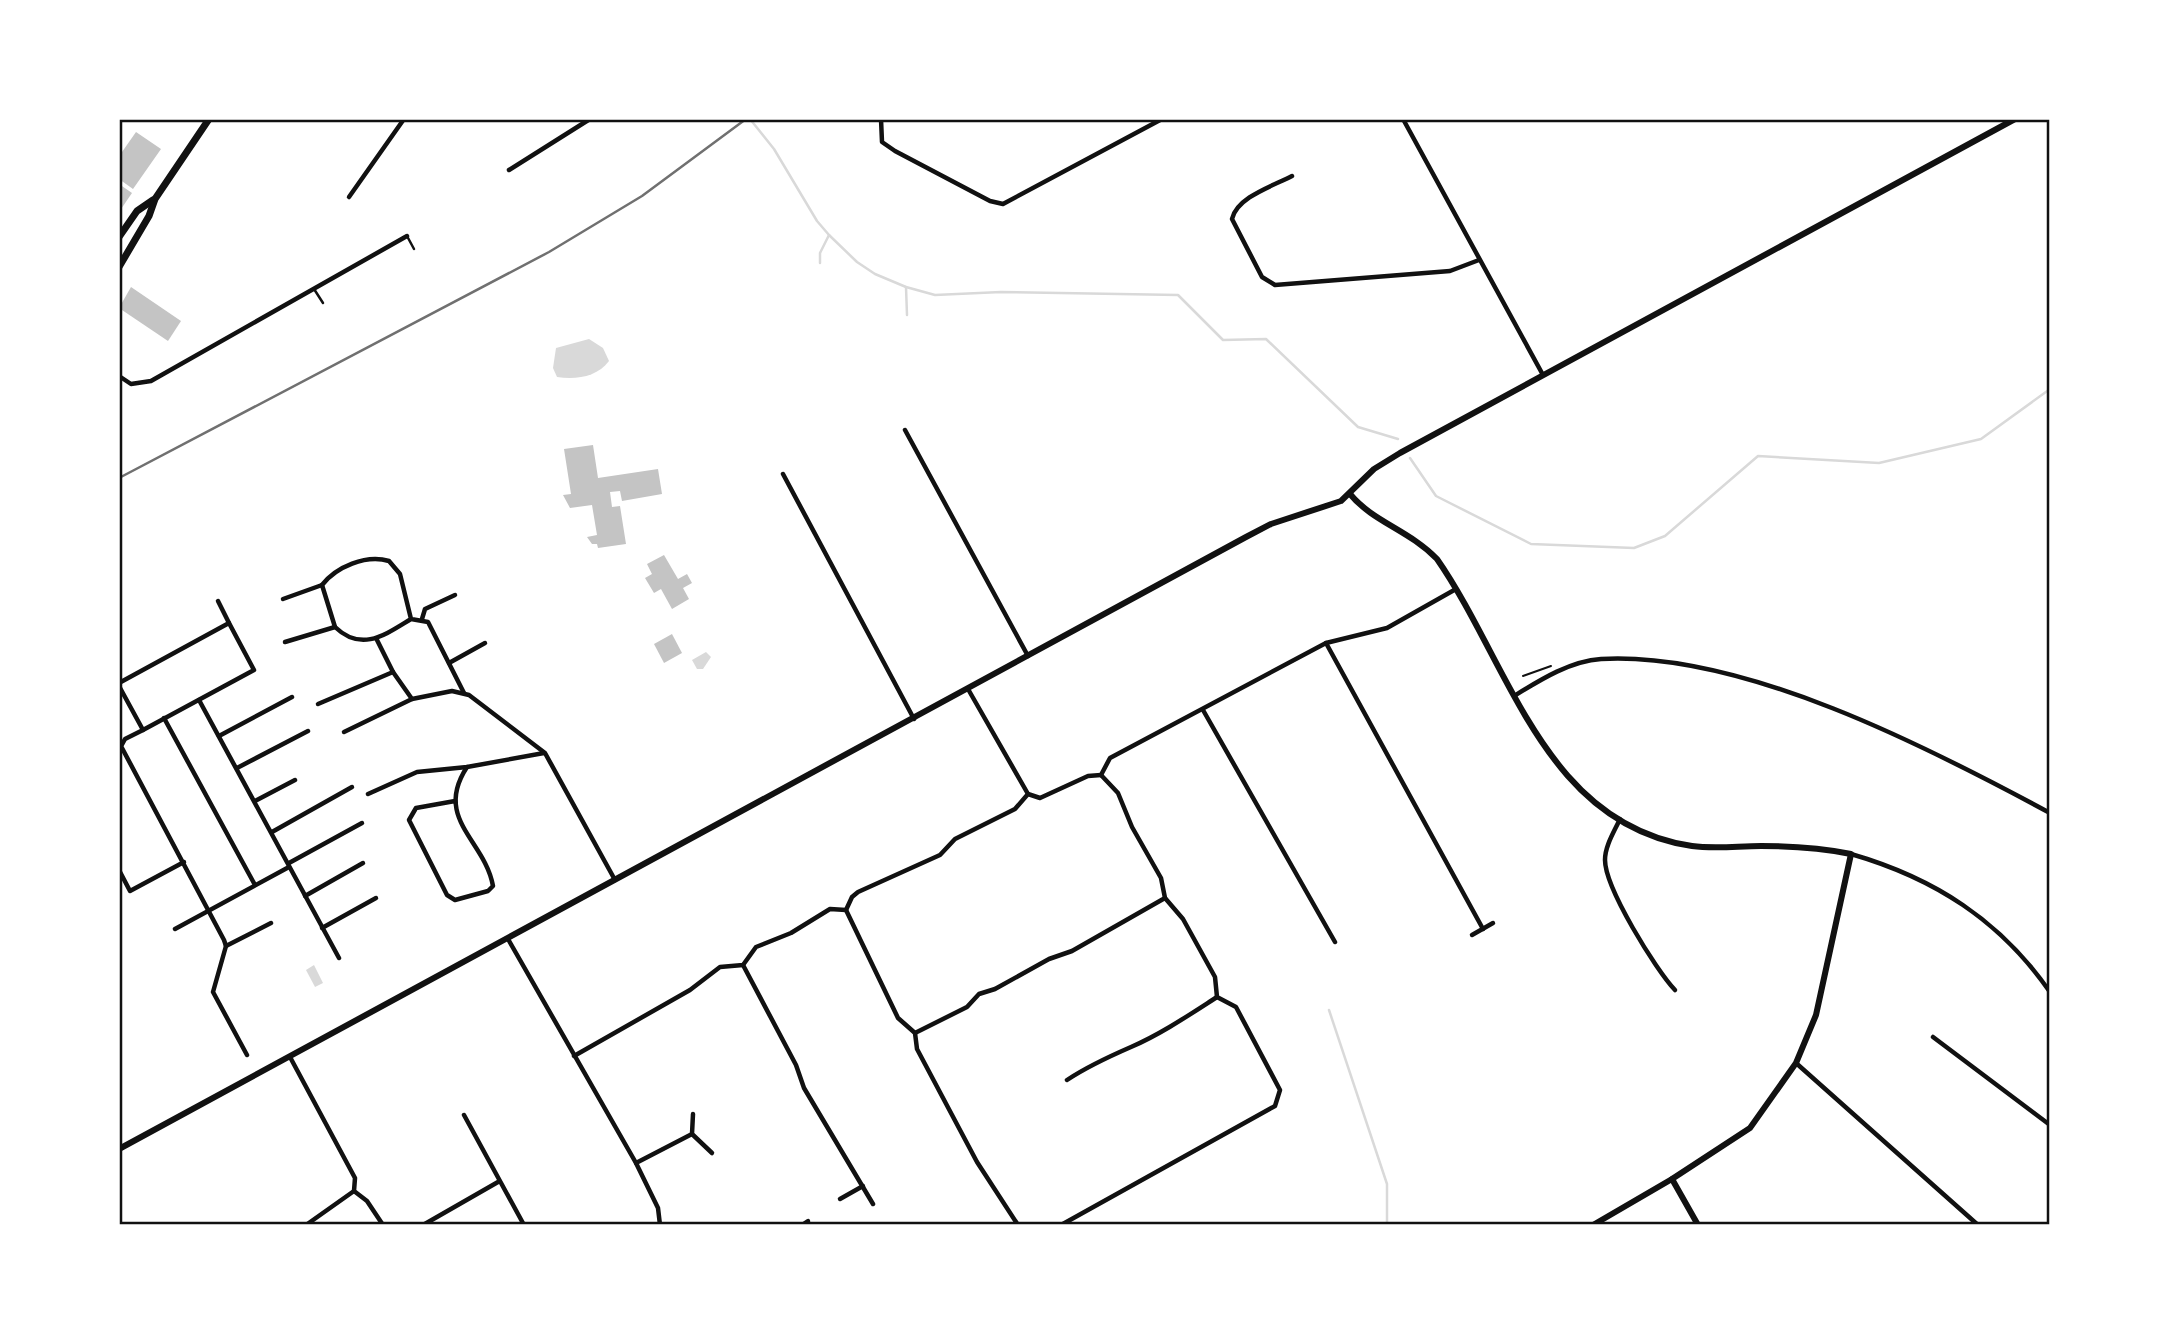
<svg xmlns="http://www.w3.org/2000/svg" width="2169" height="1344" font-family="Ubuntu,sans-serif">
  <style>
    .water { fill: #d9d9d9 }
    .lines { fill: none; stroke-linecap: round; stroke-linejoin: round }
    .stream { stroke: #d9d9d9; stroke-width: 2.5 }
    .building { fill: #c4c4c4 }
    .path { stroke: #111; stroke-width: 2 }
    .service { stroke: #111; stroke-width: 2.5 }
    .minor { stroke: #111; stroke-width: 4.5 }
    .tertiary { stroke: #111; stroke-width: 6 }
    .primary { stroke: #111; stroke-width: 7 }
    .rail { stroke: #707070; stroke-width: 2.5 }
    .neatline { fill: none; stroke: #111; stroke-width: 2.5 }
  </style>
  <rect width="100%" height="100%" fill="#fff"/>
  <g class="water">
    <path d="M589,339L603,348L609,361C597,377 576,380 557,377L553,368L556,348Z"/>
    <path d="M706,652L711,657L703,669H697L692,660Z"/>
    <path d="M314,965L323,983L315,987L306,970Z"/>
  </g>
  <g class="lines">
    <g class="stream">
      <path d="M750,119L774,149L817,221L829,235L857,262L875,274L906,287L935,295L1001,292L1178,295L1223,340L1266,339L1358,427L1398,439"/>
      <path d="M820,263V253L829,235"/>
      <path d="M906,287L907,315"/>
      <path d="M1410,458L1436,496L1531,544L1634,548L1665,536L1758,456L1879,463L1981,439L2050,389"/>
      <path d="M1329,1010L1387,1184V1225"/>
    </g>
  </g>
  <g class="building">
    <path d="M136,132L161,149L133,189L119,179V150L122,152Z"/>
    <path d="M119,184L132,193L119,212Z"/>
    <path d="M131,287L181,321L168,341L119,308Z"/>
    <path d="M593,445L598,478L658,469L662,494L622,501L620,491L610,492L612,507L620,506L626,544L598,548L597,544H592L587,537L597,535L592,505L570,508L563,495L571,494L564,449Z"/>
    <path d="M664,555L678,579L687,574L692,583L683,588L689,599L672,609L661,589L654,593L645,578L652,574L647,564Z"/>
    <path d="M672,634L682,653L664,663L654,644Z"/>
  </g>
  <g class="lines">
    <path class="path" d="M1523,676L1551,666"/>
    <g class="service">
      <path d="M407,236L414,249"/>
      <path d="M314,289L323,303"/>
    </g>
    <g class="minor">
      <path d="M881,119L882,142L895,151L990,201L1003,204L1162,119"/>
      <path d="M1403,119L1543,375"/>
      <path d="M509,170L590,119"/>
      <path d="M1292,176C1273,186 1237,197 1232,219L1262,277L1275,285L1450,271L1479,260"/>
      <path d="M349,197L404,119"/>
      <path d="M119,376L131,384L151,381L407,236"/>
      <path d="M905,430L1028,656"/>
      <path d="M783,474L914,719"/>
      <path d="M283,599L322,585"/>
      <path d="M218,601L229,623"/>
      <path d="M411,619L400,574L389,561C366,554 336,567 322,585L335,627C362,653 386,634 411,619L428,622L464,693"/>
      <path d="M422,619L425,609L455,595"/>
      <path d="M377,640L393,672L412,699L452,691L469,695L545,753L615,880"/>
      <path d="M285,642L335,627"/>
      <path d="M1326,643L1483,929"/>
      <path d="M449,663L485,643"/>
      <path d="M119,683L229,623L254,670L143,730L119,686"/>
      <path d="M968,689L1028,794"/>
      <path d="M1514,696C1540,680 1570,661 1601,659C1742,651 1928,747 2050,813"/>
      <path d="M199,700L339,958"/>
      <path d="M318,704L393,672"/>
      <path d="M1203,710L1335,942"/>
      <path d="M164,718L255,885"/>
      <path d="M344,732L412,699"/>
      <path d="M219,736L292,697"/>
      <path d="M122,748L224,940L226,946L213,992L247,1055"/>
      <path d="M119,750L125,739L143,730"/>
      <path d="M237,768L308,731"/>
      <path d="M1101,775L1110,758L1326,643L1387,628L1456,589"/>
      <path d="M368,794L417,772L467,767L544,753"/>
      <path d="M255,801L295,780"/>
      <path d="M455,801L416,808L409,820L447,895L455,900L488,891L493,886C485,840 433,819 467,767"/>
      <path d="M1620,819C1614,832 1605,846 1605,860C1605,888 1656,970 1675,990"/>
      <path d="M272,832L352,787"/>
      <path d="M1851,854C1934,878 2000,920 2050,992"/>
      <path d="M289,863L362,823"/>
      <path d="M119,870L130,891L184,862"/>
      <path d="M305,896L363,863"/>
      <path d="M846,910L898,1018L915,1033L917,1049L977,1162L1018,1225"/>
      <path d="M322,928L376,898"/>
      <path d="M175,929L289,867"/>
      <path d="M1472,935L1493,923"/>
      <path d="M508,939L636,1163L658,1208L660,1225"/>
      <path d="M226,946L271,923"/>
      <path d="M743,965L796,1065L804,1088L873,1204"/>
      <path d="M915,1033L967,1007L979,994L995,989L1049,959L1072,951L1165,898"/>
      <path d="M1933,1037L2050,1125"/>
      <path d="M574,1056L690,990L720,967L743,965L756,947L791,933L830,909L846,910L852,897L858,892L940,855L955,839L1015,809L1028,794L1040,798L1088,776L1101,775"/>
      <path d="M290,1057L355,1178L354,1191L367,1201L383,1225"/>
      <path d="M1796,1063L1978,1225"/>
      <path d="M1067,1080C1088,1066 1108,1057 1131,1047C1161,1034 1189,1015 1217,997"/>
      <path d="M693,1114L692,1134L712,1153"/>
      <path d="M464,1115L524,1225"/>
      <path d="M636,1163L692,1134"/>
      <path d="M840,1199L863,1186"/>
      <path d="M306,1225L354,1191"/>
      <path d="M423,1225L498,1182"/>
      <path d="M802,1225L808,1221"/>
      <path d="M1061,1225L1275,1106L1280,1090L1236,1007L1217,997L1215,977L1183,919L1165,898L1161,878L1132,827L1118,793L1101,775"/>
    </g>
    <g class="tertiary">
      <path d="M1350,494C1373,522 1409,530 1437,559C1510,664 1544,824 1692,846C1715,849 1738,846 1761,846C1792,846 1822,848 1851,854L1816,1015L1796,1063L1750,1128L1672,1179L1593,1225"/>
      <path d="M119,1149L1246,537L1271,524L1341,501L1374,469L1400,453L2015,119"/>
      <path d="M1672,1179L1698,1225"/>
    </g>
    <g class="primary">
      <path d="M119,237L137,211L153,200"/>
      <path d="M119,267L149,216L155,199L209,119"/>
    </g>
    <path class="rail" d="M119,478L549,252L642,196L746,119"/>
  </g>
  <rect width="2169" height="1344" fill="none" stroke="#ffffff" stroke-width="242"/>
  <rect x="121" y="121" width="1927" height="1102" class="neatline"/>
</svg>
